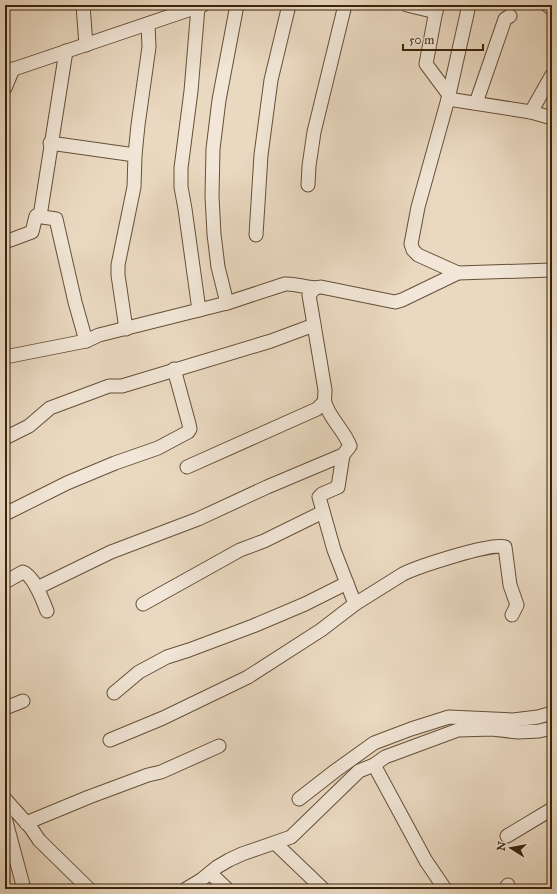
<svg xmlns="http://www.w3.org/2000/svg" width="557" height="894" font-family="'IM FELL Great Primer',serif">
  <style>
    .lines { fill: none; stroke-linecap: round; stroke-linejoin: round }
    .street-casing { stroke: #665037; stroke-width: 15 }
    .street { stroke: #f1e6d7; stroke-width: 13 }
  </style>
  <rect width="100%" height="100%" fill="#ead9c1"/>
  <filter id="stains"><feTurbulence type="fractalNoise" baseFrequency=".005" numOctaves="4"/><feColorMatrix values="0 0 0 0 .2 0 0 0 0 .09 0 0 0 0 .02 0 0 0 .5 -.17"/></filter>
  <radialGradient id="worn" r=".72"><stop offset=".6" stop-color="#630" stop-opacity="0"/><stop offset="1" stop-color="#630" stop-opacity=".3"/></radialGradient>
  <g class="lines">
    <g class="street-casing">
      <g id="street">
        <path d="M83,5L86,45"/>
        <path d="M407,5L436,12"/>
        <path d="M437,5L426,64L449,95"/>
        <path d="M547,5L552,9"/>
        <path d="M198,7L191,91L181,168V187L185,209L199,310"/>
        <path d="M5,72L203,5"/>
        <path d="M5,88L13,69"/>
        <path d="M448,99L531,112L552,118"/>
        <path d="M476,103L505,19L510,16"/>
        <path d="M531,112L552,75"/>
        <path d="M50,143L135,155"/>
        <path d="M308,185L309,166L314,132L345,5"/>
        <path d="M40,216L66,51"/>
        <path d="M256,235L261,155L271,80L289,5"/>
        <path d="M5,242L32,232L36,216L56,219L75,302L86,341"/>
        <path d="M458,273L418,255L413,250L411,244L418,207L448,99L469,5"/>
        <path d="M227,303L218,267L214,234L212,196L213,149L219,100L237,5"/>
        <path d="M126,329L118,275V265L134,187L135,155L138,125L149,47L148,24"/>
        <path d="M5,357L86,341L99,335L227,303L285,284C298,283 309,290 321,287L395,302L402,300L458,273L552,270"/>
        <path d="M5,438L29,426L50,408L109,386H122L271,341L314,325"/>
        <path d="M343,455L338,487L322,494L319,497L334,550L355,604"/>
        <path d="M187,467L317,409L324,402"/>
        <path d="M5,514L67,483L115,463L158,448L188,432L190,429L189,424L174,369"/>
        <path d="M5,582L23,572C34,576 43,601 47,611"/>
        <path d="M37,588L111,552L198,519L267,487L343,455L350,446C344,430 330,419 325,403C324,399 325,394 325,390L309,295L314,289"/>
        <path d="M143,604L240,550L264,541L323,512"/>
        <path d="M114,693L139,672L167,657L189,650L253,626L305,604L347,583"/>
        <path d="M5,708L23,701"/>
        <path d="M110,740L163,718L248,677L321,630L355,604L403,574C417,567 492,542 505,547L510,585L517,605L512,615"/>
        <path d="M374,765L426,861L445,889"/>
        <path d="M5,799L31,828L39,840L89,889"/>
        <path d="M299,799L335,771L374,743L411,729L449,717L513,720L538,717L552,713"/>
        <path d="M5,818L24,889"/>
        <path d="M26,823L89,797L148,775L161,772L219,746"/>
        <path d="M507,836L552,809"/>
        <path d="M275,843L323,889"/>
        <path d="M210,873L227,889"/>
        <path d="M186,889L201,880L217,867L229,860L242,854L291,837L359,771L374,765L385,757L458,730L492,729L518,732L539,731L552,728"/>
        <path d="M505,889L508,885"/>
      </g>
    </g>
    <use href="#street" class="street"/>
  </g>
  <rect width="557" height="894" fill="none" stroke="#ead9c1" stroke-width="20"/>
  <rect x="6" y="6" width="545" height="882" fill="none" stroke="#3a2309" stroke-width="2"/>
  <rect x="10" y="10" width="537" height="874" fill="none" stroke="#3a2309"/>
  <g transform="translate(511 848) rotate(281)" stroke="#f1e6d7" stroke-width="3" paint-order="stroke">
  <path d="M0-3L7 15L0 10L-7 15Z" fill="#3a2309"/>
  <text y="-6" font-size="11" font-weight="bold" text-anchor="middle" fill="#3a2309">N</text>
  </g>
  <path d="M403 44v6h80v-6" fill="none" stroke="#3a2309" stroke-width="2"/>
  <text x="409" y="44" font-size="12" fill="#3a2309" stroke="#f1e6d7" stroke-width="3" paint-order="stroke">50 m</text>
  <rect width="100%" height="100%" filter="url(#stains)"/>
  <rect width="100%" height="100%" fill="url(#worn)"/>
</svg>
